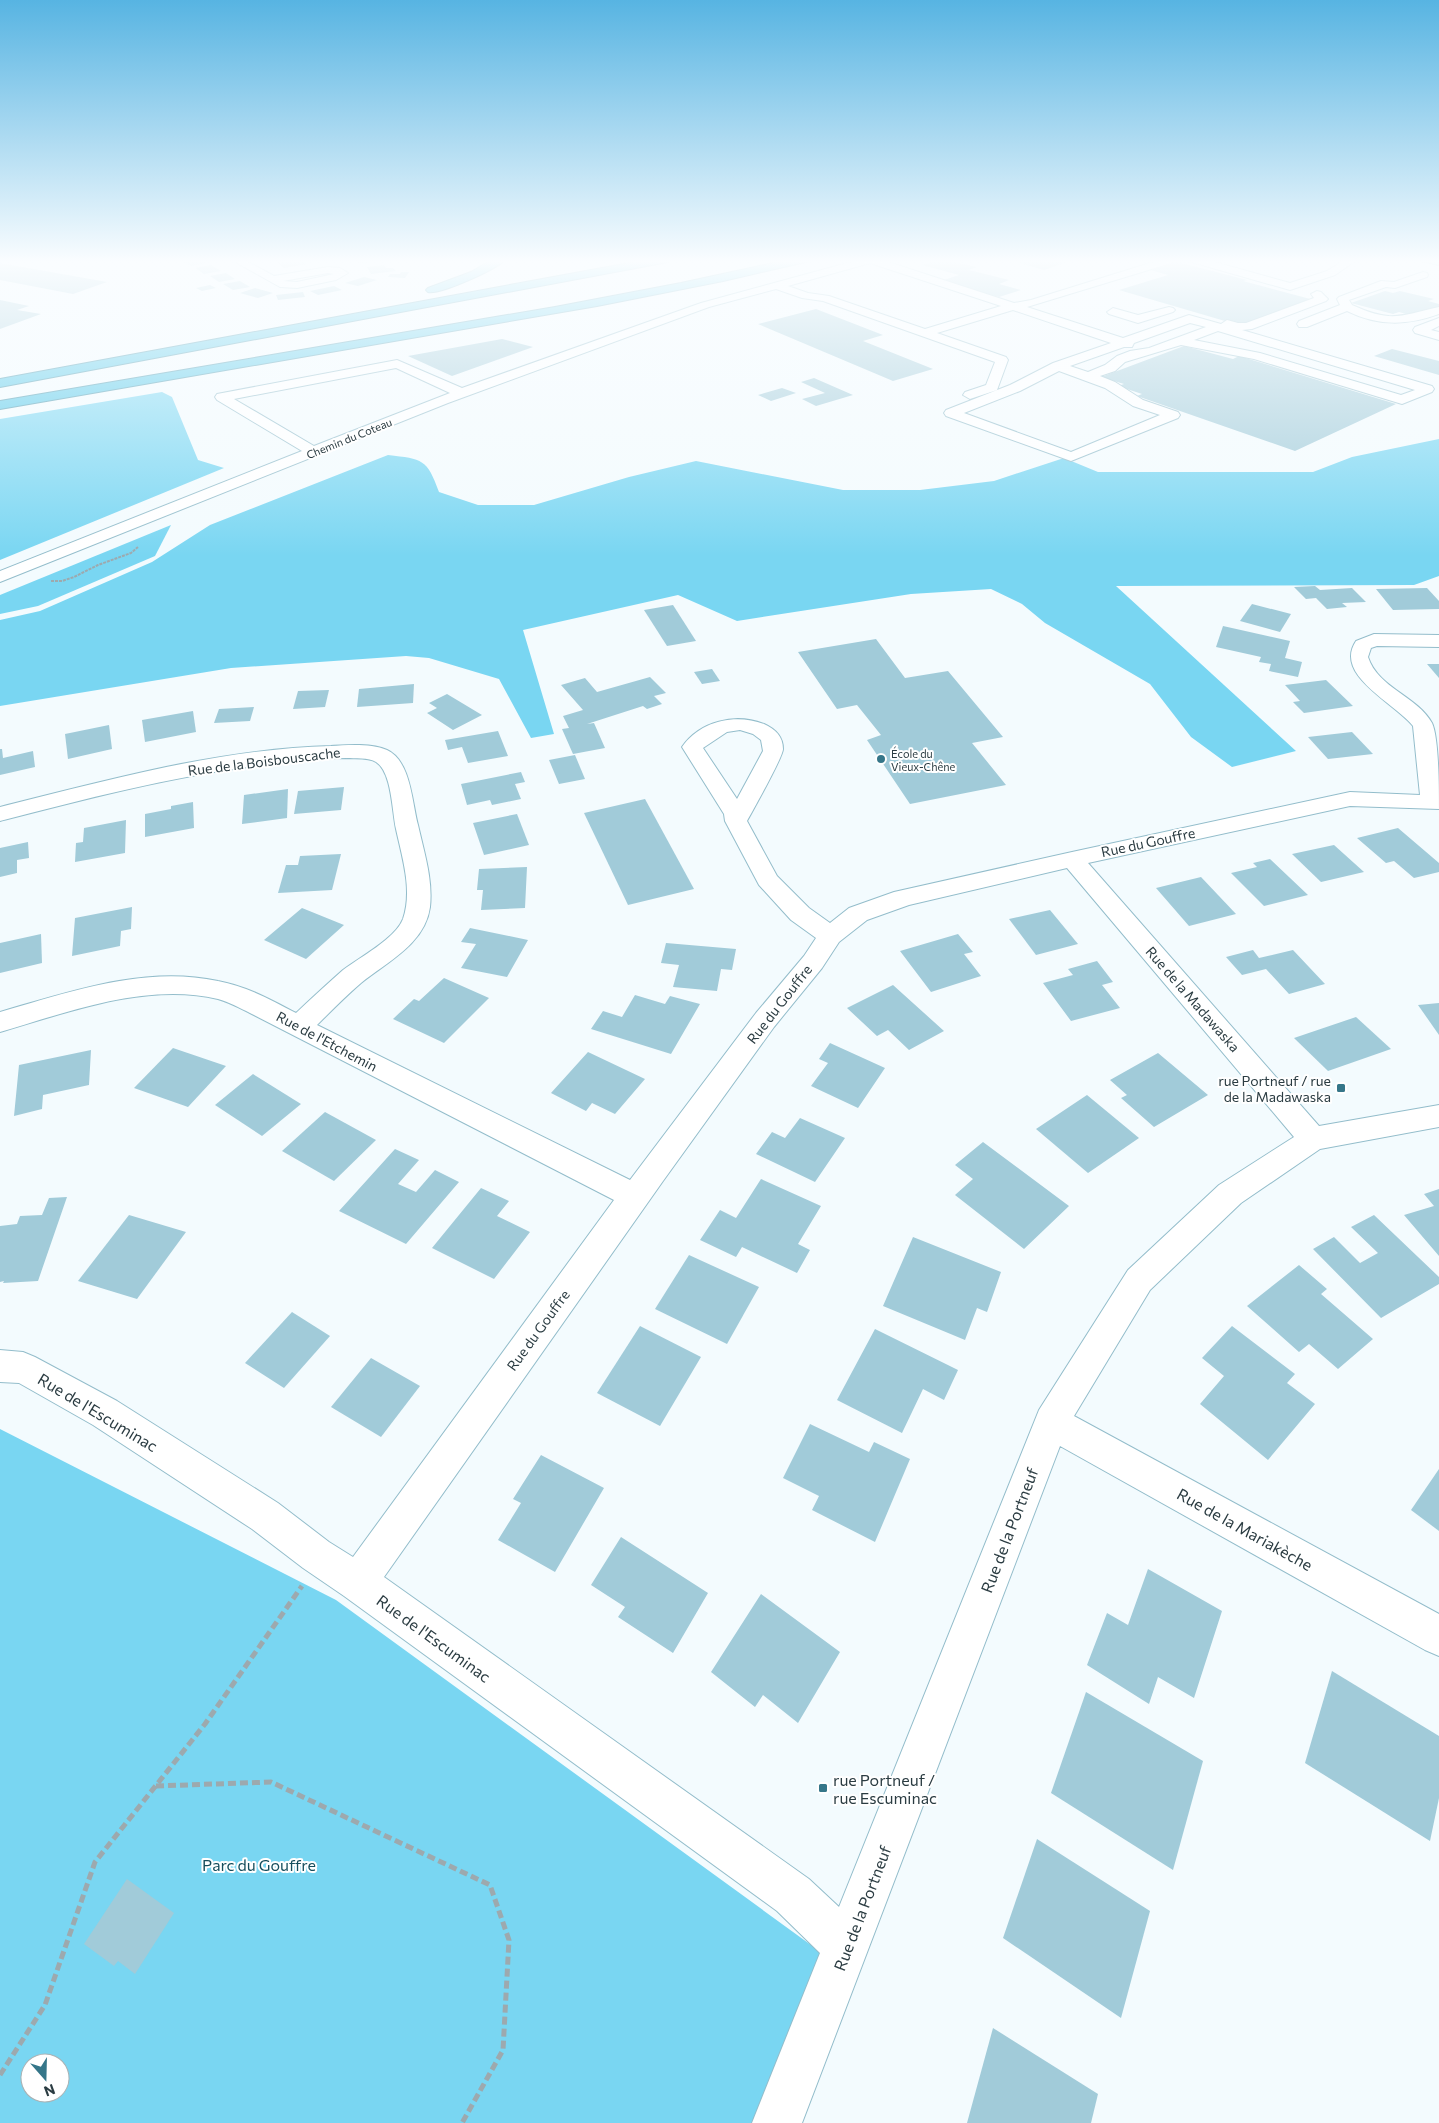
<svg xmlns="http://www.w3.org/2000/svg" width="1439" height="2123" font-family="Commissioner,sans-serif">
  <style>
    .green { fill: #79d6f2; fill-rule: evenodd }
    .building { fill: #a1cbd9 }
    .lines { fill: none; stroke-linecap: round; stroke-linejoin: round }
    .minor-casing { stroke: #93bdcb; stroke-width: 2 }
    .major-casing { stroke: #4496ae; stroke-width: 2 }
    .highway-casing { stroke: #4496ae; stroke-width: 2 }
    .path-far1 { stroke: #9da9ae; stroke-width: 2; stroke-dasharray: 3 1; stroke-linecap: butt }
    .path { stroke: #9da9ae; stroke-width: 5; stroke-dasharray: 8 4; stroke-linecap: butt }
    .minor { fill: #fff; fill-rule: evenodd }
    .major { fill: #97ddf1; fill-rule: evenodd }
    .highway { fill: #51c7e8; fill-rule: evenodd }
    .poi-dot { fill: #357689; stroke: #fff; stroke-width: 2 }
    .labels { text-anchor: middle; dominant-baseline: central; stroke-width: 4; stroke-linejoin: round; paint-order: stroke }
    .far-street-label { font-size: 11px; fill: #2b3c42; stroke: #fff }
    .far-poi-label { font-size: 11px; fill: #2b3c42; stroke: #fff; text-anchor: start }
    .street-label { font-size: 14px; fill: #2b3c42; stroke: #fff }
    .poi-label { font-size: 14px; fill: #2b3c42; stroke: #fff; text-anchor: end }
    .near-street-label { font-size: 16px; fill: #2b3c42; stroke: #fff }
    .near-poi-label { font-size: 16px; fill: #2b3c42; stroke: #fff; text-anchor: start }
    .near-park-label { font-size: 16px; fill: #154d5c; stroke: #fff }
  </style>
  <rect width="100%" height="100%" fill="#f3fbfe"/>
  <g class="green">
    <path d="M162,392L172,397L198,460L224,468L0,560V419Z"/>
    <path d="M1439,439V576L1414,585L1116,586L1296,751L1232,767L1191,737L1150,684L1045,623L1022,604L991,589L911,594L737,621L678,595L523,630L554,734L531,738L499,679L429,658L406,656L231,668L0,706V620L40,611L152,562L210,525L388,455C423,459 427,459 439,492L478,505H534L629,477L696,461L843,490H920L994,481L1064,458L1098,472H1313L1352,457Z"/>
    <path d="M171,525L155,556L38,606L0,614V595Z"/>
    <path d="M0,1429L336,1600L822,1953L757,2123H0ZM30,2063H60V2093H30Z"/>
  </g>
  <g class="building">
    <path d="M188,259H201L207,263L191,266L181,260Z"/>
    <path d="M351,259H372L377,260L365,264L347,260Z"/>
    <path d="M941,259L977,267L969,270L1009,280L999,284L1021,290L999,297L941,281L959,275L922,265Z"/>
    <path d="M1006,259H1077L1044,270Z"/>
    <path d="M301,260L307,264L284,268L278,263Z"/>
    <path d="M1178,262L1247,280L1243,281L1314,300L1242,326L1119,290L1168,275L1151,270Z"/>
    <path d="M0,263L107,282L73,294L0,280Z"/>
    <path d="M211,265L221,271L204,274L195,268Z"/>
    <path d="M384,265L386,268H393L396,271L371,274L367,267Z"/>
    <path d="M401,272H409L405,278L388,277L390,274H400Z"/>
    <path d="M226,273L235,279L219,282L210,276Z"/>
    <path d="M364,277L377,280L358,286L345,283Z"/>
    <path d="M240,281L250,287L233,290L223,284Z"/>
    <path d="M210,285L216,288L202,291L196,288Z"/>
    <path d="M334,286L342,290L318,295L310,291Z"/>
    <path d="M255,288L273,293L258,298L240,293Z"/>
    <path d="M1385,291L1393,293L1400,291L1434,299L1428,301L1439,304V306L1414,316L1399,312L1393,314L1351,303Z"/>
    <path d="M303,292L305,297L278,300L276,295Z"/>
    <path d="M0,300L29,306L17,310L41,314L0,329Z"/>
    <path d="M816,309L883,335L863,341L933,369L893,381L758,324Z"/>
    <path d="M502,339L533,347L452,376L408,356Z"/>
    <path d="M1184,346L1233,359L1239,356L1396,404L1295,451L1137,396L1142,394L1118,386L1124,384L1101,377Z"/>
    <path d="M1392,349L1439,361V375L1374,356Z"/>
    <path d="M814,378L853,395L816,406L802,399L825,393L801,382Z"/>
    <path d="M782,388L796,393L771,401L758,395Z"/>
    <path d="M1315,586L1320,590L1352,588L1366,602L1342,603L1347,607L1327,609L1316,598L1306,599L1294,587Z"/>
    <path d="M1427,588L1439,601V609L1393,610L1376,589Z"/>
    <path d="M1252,604L1291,614L1280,632L1240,621Z"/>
    <path d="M673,605L696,641L667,646L644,610Z"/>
    <path d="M1223,626L1290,641L1285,658L1302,662L1298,677L1269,671L1271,664L1259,662L1261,657L1216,647Z"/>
    <path d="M876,639L905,678L948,671L1003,737L972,743L1006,785L910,804L867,740L881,735L857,705L837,709L798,652Z"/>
    <path d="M1427,664H1439V678Z"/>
    <path d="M712,669L720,681L702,684L694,672Z"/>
    <path d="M650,677L666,693L654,696L662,704L647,709L643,706L587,724L594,723L605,748L573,754L562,729L569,728L563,716L583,710L561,685L585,678L597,692Z"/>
    <path d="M1326,680L1353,706L1304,713L1293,702L1300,701L1285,685Z"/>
    <path d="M414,684L413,703L357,707L359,689Z"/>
    <path d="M329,690L325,707L293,709L298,691Z"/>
    <path d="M447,694L482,715L453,730L427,713L437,708L429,703Z"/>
    <path d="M254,707L250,721L214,723L219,709Z"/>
    <path d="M193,711L196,732L145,742L142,720Z"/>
    <path d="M109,725L112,749L68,759L65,734Z"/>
    <path d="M498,731L508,756L468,763L462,747L448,750L445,740Z"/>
    <path d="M1352,732L1373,754L1328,759L1308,737Z"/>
    <path d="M0,749H2L3,758L33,751L35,767L0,775Z"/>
    <path d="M575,755L585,779L559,784L549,760Z"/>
    <path d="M521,772L525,782L515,784L521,799L492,805L490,800L467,805L461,784Z"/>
    <path d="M344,787L341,810L294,814L298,791Z"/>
    <path d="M288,789L287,818L242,824L244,795Z"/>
    <path d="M645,799L694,889L628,905L584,813Z"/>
    <path d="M193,802L194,828L145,837V814L171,809V806Z"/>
    <path d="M517,814L529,845L484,855L473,823Z"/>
    <path d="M126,820L125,853L75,862L76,843L83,842L84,828Z"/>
    <path d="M1398,828L1439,863V872L1414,878L1394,861L1386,863L1357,838Z"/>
    <path d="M28,842L29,858L17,860V873L0,877V848Z"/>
    <path d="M1334,845L1364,872L1321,882L1292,854Z"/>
    <path d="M341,854L332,890L278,893L286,865H298L300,856Z"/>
    <path d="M1270,859L1308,895L1264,906L1231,873L1257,867L1253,863Z"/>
    <path d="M527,867L525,908L481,910L483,890H477L479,869Z"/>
    <path d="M1201,877L1236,914L1189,926L1156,888Z"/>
    <path d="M132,907L131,929L121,931L120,946L72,956L75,918Z"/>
    <path d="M302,908L344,925L306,959L264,940Z"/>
    <path d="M1050,910L1078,944L1036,955L1009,919Z"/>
    <path d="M470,928L528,940L507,977L461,968L476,944L461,942Z"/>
    <path d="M41,934L42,963L0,973V943Z"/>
    <path d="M958,934L973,952L964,954L981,976L931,992L900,951Z"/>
    <path d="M666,943L736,949L732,970L721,969L717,991L673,987L679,965L661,963Z"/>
    <path d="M1253,950L1259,958L1293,950L1325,984L1289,994L1266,969L1242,975L1226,957Z"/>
    <path d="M1097,961L1113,982L1102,985L1120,1008L1071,1021L1043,983L1073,975L1068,969Z"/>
    <path d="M444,978L489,998L444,1043L393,1019L414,999L419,1001Z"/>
    <path d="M893,985L944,1031L909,1050L888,1030L877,1036L847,1008Z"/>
    <path d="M635,995L665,1004L670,996L700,1004L671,1054L591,1029L603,1011L622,1017Z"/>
    <path d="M1439,1003V1035L1418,1005Z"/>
    <path d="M1356,1017L1391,1049L1328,1071L1294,1038Z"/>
    <path d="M830,1043L885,1068L858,1108L811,1086L828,1063L819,1059Z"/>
    <path d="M173,1048L226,1066L188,1107L134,1088Z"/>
    <path d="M91,1050L89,1085L43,1095L42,1109L14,1116L19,1065Z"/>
    <path d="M588,1052L645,1079L615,1114L592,1103L586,1111L551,1093Z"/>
    <path d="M1158,1053L1208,1095L1154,1127L1121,1098L1127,1095L1110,1080Z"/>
    <path d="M253,1074L301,1104L262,1136L215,1105Z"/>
    <path d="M1087,1095L1139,1138L1088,1173L1036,1129Z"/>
    <path d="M325,1112L376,1140L334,1181L282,1151Z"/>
    <path d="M800,1118L845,1138L815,1182L756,1154L772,1132L785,1138Z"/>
    <path d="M983,1142L1069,1206L1024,1249L955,1195L973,1179L955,1165Z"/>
    <path d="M395,1149L419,1160L398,1184L416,1192L435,1170L459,1182L406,1244L339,1211Z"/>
    <path d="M761,1179L821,1206L798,1244L810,1250L797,1273L742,1247L736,1257L700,1240L720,1210L736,1218Z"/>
    <path d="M481,1188L509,1201L497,1216L530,1232L494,1279L432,1248Z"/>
    <path d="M1439,1189V1256L1404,1215L1434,1206L1424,1194Z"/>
    <path d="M67,1197L38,1281L3,1283L4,1281L0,1282V1226L17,1224L20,1216L42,1215L49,1198Z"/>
    <path d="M129,1215L186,1232L137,1299L78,1281Z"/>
    <path d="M1374,1215L1439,1277V1284L1381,1318L1313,1249L1334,1237L1360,1263L1378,1253L1351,1227Z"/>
    <path d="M913,1237L1001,1272L987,1312L977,1308L965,1340L883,1306Z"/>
    <path d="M689,1255L759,1287L727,1344L655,1309Z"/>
    <path d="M1299,1265L1327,1289L1321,1294L1373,1339L1338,1369L1309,1344L1299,1352L1247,1306Z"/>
    <path d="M292,1312L330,1336L284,1388L245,1363Z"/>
    <path d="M640,1326L701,1357L660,1426L597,1393Z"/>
    <path d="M1232,1326L1295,1374L1287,1383L1315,1404L1268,1460L1200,1404L1224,1376L1202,1358Z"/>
    <path d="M875,1329L958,1370L944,1400L923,1389L902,1433L837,1400Z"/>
    <path d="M371,1358L420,1386L381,1437L331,1407Z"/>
    <path d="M810,1424L869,1452L874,1442L910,1459L875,1542L812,1510L819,1496L783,1478Z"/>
    <path d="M541,1455L604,1488L555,1572L498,1540L521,1503L513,1499Z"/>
    <path d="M1439,1469V1531L1411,1510Z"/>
    <path d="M621,1537L708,1593L673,1653L618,1617L625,1607L591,1585Z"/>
    <path d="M1148,1569L1222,1611L1194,1698L1158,1677L1149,1704L1087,1665L1107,1613L1128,1625Z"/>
    <path d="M761,1594L840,1652L798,1723L763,1695L755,1707L711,1672Z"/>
    <path d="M1332,1671L1439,1736V1798L1430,1841L1305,1763Z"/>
    <path d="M1086,1692L1203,1761L1173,1870L1051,1793Z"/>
    <path d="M1037,1839L1150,1911L1121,2018L1003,1938Z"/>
    <path d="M127,1879L174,1913L135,1974L118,1961L114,1966L84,1944Z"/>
    <path d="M993,2028L1098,2094L1091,2123H967Z"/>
  </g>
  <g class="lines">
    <g class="minor-casing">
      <g id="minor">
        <path d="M230,259H243L274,276L328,267L340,268L348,273L336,280L297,288L280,287ZM328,273L334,274L297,282L283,281Z"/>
        <path d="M862,259H879L1014,303L1031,300L1163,259H1179L1178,261L1027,307L1123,338L1189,315L1221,324L1227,320L1238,323H1246L1314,298L1311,294L1317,291L1321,292L1328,299L1326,301L1252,329L1242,330L1432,386L1434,389L1432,392L1402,404L1254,359L1181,345L1125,362L1115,371L1100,376L1115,382L1143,400L1178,412L1180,415L1178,418L1071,461L946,416L944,413L946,410L1010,385L1053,363L1111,343L1013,310L937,333L1006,357L1008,360L997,390L970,399L963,395L965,392L986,385L995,362L823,301L802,298L776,289L709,307L448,403L0,582V571L302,451L217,400L215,397L217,394L397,360L462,388L701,303ZM870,263L1001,306L925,329L829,296L808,293L788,286ZM1190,323L1206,327L1149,348L1130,351L1117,356L1105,365L1088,372L1070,366L1124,347H1132L1134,343ZM1218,331L1415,390L1401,395L1260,353L1194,340ZM396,368L450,393L314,446L234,399ZM1059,371L1105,388L1133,406L1160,415L1071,452L964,413L1020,391Z"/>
        <path d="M1187,259H1204L1290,283L1327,271L1346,259H1358L1335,275L1290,290L1188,261Z"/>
        <path d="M1423,272L1427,273L1428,275L1427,277L1395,288L1386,287L1349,300L1352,305C1392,323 1399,316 1439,307V314C1406,326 1378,326 1347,311L1307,327H1299L1297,324L1299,321L1340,305L1337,299L1339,297L1381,281L1394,282Z"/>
        <path d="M1169,307L1173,308L1175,310L1173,312L1138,323L1109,314L1107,312L1113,308L1138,315Z"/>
        <path d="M1439,318V326L1431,330L1439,332V340L1415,333L1413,330L1415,327Z"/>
        <path d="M1374,634L1439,635V647L1377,646L1371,648L1368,657C1378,688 1417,696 1432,723C1439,738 1439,790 1439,809L1350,806L1088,863L1319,1126L1439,1105V1127L1320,1149L1241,1203L1150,1290L1074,1416L1439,1614V1656L1425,1650L1060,1446L802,2123H752L820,1953L777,1911L344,1596L303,1568L252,1529L93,1425L19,1383L0,1382V1350L23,1352L35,1357L117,1401L278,1503L329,1542L353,1557L614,1200L250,1013C240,1008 229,1002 218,999C147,982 68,1012 0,1032V1012C69,992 145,965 218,981C246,986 271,1000 296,1013C311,999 327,984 343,970C360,957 395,939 403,919C413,890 402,857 396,829C392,811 392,772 376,762C369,757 354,759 346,758C315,758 285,762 255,766C169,777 85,799 0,821V807C108,780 219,749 331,746C347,745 371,743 387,750C411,761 412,803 418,825C424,852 433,879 430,907C425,944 387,962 361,983C346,996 331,1011 317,1025L630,1180L756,1013L804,956L816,938L791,920L759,885L725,821L724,814L682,747C700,721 735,713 764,724C775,729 783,736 783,749C783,757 753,810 747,821L777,876L809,908L830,923L849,908L894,892L1072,852L1350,792L1420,795L1413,726C1395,703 1333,675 1356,641ZM740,730L753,734L761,740L763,751L737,799L703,748L727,732ZM1067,868L1294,1137L1219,1185L1128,1270L1039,1410L839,1907L809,1879L384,1577L663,1181L774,1027L822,968L839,942L867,920L909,905Z"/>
      </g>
    </g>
    <g class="major-casing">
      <path id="major" d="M1421,259H1439V265L1422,261Z"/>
    </g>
    <g class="highway-casing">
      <g id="highway">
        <path d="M493,259H506C497,269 440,295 428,292L426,290L428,288L471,272Z"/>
        <path d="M651,259H673L668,262L0,387V379Z"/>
        <path d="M792,259H811L810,261L723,281L597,306L0,409V401L555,307L681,283Z"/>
      </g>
    </g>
    <path class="path-far1" d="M51,581H62L74,577L98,565L131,553L138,547"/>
    <g class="path">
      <path d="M156,1786L271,1782L490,1885L509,1940L503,2050L462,2123"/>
      <path d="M0,2075L45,2005L95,1862L205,1724L302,1586"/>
    </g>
    <use href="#minor" class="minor"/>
    <use href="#major" class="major"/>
    <use href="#highway" class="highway"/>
  </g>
  <linearGradient id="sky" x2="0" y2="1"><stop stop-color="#57b4e2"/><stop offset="0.47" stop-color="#fafdff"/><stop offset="1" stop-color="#fafdff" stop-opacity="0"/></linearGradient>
  <rect width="1439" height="556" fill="url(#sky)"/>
  <g class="poi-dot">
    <circle cx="881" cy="759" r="5"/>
    <rect x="1336" y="1083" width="10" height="10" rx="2.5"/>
    <rect x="818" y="1783" width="10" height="10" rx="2.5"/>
  </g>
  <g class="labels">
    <g class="far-street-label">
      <text transform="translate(349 438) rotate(-22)">Chemin du Coteau</text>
    </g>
    <g class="far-poi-label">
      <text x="891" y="753">École du<tspan x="891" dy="13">Vieux-Chêne</tspan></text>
    </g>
    <g class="street-label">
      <text transform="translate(264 761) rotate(-7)">Rue de la Boisbouscache</text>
      <text transform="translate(1148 842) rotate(-12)">Rue du Gouffre</text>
      <text transform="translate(1193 999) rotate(49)">Rue de la Madawaska</text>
      <text transform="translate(779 1004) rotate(-52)">Rue du Gouffre</text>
      <text transform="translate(327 1041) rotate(28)">Rue de l'Etchemin</text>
      <text transform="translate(538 1330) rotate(-54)">Rue du Gouffre</text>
    </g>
    <g class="poi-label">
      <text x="1331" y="1080">rue Portneuf / rue<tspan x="1331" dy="16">de la Madawaska</tspan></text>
    </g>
    <g class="near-street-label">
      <text transform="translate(98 1412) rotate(31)">Rue de l'Escuminac</text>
      <text transform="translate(1245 1529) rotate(29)">Rue de la Mariakèche</text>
      <text transform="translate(1009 1530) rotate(-69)">Rue de la Portneuf</text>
      <text transform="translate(434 1638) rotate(36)">Rue de l'Escuminac</text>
      <text transform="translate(862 1908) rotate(-69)">Rue de la Portneuf</text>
    </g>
    <g class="near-poi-label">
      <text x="833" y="1779">rue Portneuf /<tspan x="833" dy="18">rue Escuminac</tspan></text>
    </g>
    <g class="near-park-label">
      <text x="259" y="1864">Parc du Gouffre</text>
    </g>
  </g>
  <g transform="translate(45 2078) rotate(160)"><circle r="24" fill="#ffffff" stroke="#aab1b3"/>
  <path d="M0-4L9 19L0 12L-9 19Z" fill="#357689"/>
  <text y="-8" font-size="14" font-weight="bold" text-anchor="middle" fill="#2b3c42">N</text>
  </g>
</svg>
